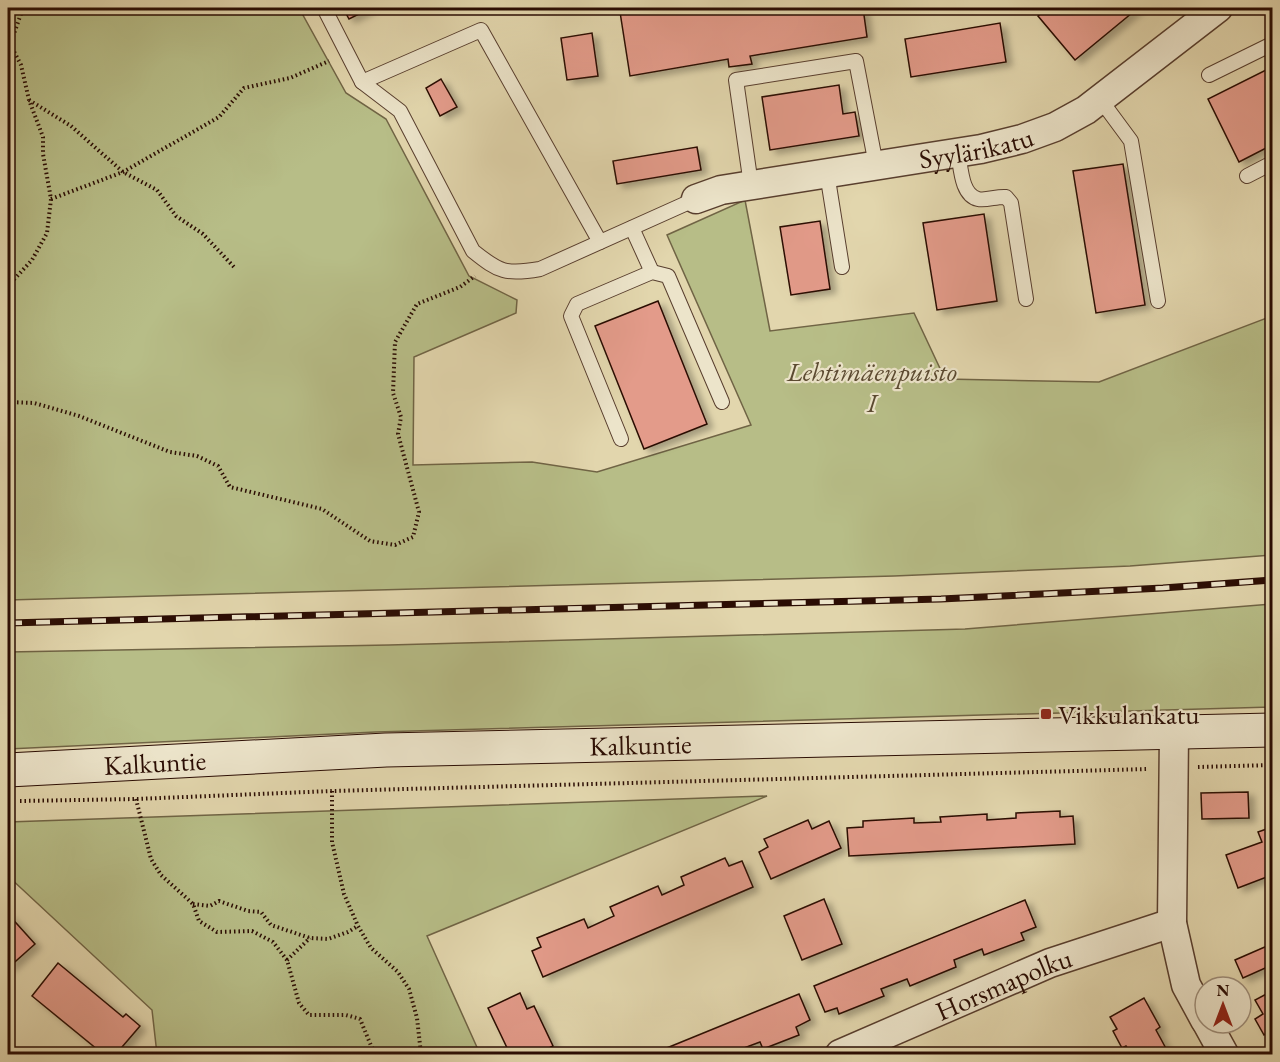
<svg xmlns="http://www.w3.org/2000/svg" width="1280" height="1062" font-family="'EB Garamond',serif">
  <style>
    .green { fill: #b7bd87; stroke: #706445; stroke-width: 1.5 }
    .building { fill: #e39b8a; stroke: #2a0c03; stroke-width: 1.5; filter: url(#shadow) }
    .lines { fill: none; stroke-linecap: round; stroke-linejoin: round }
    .lane-casing { stroke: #583e2e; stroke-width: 16 }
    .street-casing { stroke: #583e2e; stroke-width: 31 }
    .secondary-casing { stroke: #2a0c03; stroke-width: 35 }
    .path { stroke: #2a0c03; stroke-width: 4; stroke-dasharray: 1.5 3; stroke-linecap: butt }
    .lane { stroke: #ece4ca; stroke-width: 14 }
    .street { stroke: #ece4ca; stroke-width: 28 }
    .secondary { stroke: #ece4ca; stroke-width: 33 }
    .rail-casing { stroke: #2a0c03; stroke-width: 7 }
    .rail { stroke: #ece4ca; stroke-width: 4.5; stroke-dasharray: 14; stroke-linecap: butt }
    .poi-dot { fill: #8f2418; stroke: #ece4ca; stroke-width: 2 }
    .labels { text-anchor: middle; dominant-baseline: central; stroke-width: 4.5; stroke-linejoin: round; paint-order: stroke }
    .street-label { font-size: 27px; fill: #2a0c03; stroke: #ece4ca }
    .park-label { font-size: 27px; font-style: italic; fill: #5b4a31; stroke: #ece4ca }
    .poi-label { font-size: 27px; fill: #2a0c03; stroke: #ece4ca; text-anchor: start }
  </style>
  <defs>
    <filter id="shadow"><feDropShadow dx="6" dy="4" stdDeviation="3" flood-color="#0004"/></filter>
  </defs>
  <rect width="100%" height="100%" fill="#e2d6ad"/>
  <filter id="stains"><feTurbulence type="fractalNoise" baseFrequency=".00333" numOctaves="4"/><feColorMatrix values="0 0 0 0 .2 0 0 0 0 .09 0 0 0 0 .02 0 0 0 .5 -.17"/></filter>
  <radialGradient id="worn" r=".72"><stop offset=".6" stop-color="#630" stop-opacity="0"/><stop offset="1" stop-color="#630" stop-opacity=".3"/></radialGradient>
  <g class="green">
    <path d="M8,8H299L346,93L386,119L469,276L517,300L516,313L414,357L413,465L532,462L597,472L751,425L667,235L745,200L770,331L914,313L945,379L1099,382L1272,316V555L1130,566L894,576L8,600Z"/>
    <path d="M1272,604V707L376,732L8,749V652L389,645L965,629Z"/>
    <path d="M767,796L427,936L480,1054H157L152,1010L8,876V822Z"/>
  </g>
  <g class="building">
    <path d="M343,8H371L349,19Z"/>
    <path d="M649,8H863L867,37L750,56L752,64L729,67L728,59L630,76L620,12Z"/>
    <path d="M1048,8H1138L1075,60L1038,16Z"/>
    <path d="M1000,23L1006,62L911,77L905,39Z"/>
    <path d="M592,33L598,76L567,80L561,38Z"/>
    <path d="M1272,67V145L1239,162L1208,99Z"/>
    <path d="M441,79L457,107L440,116L426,88Z"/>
    <path d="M839,85L843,114L855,112L859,136L770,150L762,97Z"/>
    <path d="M697,147L701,170L617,184L613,161Z"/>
    <path d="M1123,164L1145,305L1096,313L1073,171Z"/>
    <path d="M984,214L997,301L937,310L923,223Z"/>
    <path d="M820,221L830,289L791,295L780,227Z"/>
    <path d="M658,301L707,424L644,449L595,326Z"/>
    <path d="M1248,792L1249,818L1202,819L1201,793Z"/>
    <path d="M1060,811V817L1073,816L1075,844L849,856L847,828L863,827V821L914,818V823L941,822L940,817L987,814V820L1016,818V813Z"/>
    <path d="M808,820L812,829L829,821L841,848L771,879L759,852L768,847L764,839Z"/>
    <path d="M1272,827V875L1238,888L1226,855L1262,842L1258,832Z"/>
    <path d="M725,858L729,866L742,861L753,887L543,977L532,951L541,947L537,938L584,919L588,928L614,916L610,907L658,886L662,895L684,885L681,877Z"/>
    <path d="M824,899L842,944L802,960L784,916Z"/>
    <path d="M1025,900L1036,927L1021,933L1024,940L984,955L982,949L954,960L956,967L910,986L907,979L881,989L884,996L839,1014L837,1008L825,1012L814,986Z"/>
    <path d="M8,914L35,944L8,968Z"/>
    <path d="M1267,946L1272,959V965L1243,978L1235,960Z"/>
    <path d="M58,963L123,1017L126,1014L140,1026L116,1054H103L32,996Z"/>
    <path d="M1272,991V1030L1264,1035L1255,1019L1263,1014L1255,1000Z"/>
    <path d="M520,993L527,1009L534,1006L553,1046L543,1051L545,1054H510L488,1008Z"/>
    <path d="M799,994L810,1020L796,1027L799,1035L763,1049L760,1042L728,1054H652Z"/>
    <path d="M1144,998L1160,1027L1156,1030L1169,1054H1131L1126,1046L1122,1048L1113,1031L1117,1029L1110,1017Z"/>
  </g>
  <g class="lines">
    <g class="lane-casing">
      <g id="lane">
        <path d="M324,8L362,82L400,111L473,251C499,272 506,275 540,269L696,199"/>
        <path d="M1209,75L1272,44"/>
        <path d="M362,82L481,30L600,242"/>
        <path d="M1100,99L1131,141L1158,301"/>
        <path d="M958,153C961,167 961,195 978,199C986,201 997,196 1006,197L1011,203L1026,299"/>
        <path d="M827,173L842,267"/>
        <path d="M1247,176L1272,163"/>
        <path d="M751,185L736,80L856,61L876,165"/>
        <path d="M632,228L652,272"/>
        <path d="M621,439L571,316L577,304L652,272L668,276L722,402"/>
      </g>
    </g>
    <g class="street-casing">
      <g id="street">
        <path id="s1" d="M696,199L721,190L981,149L1022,139L1055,127L1086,110L1218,8"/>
        <path d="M1174,733L1172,923L1186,985L1205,1020"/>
        <path d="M1207,1023L1224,1054"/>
        <path id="s2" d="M840,1054L1050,963L1172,923"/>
      </g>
    </g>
    <g class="secondary-casing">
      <g id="secondary">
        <path id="s3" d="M8,770L386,750L1272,730"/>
      </g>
    </g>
    <g class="path">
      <path d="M8,40L21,65L29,100L43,137V154L51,199L47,233L32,260L8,286"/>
      <path d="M10,45L23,8"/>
      <path d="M29,100L71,126L123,172L157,190L176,216L203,234L234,267"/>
      <path d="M51,199L123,172L219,117L244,88L290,78L329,61"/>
      <path d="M8,402L34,403L79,416L170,452L197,456L218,466L230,487L322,509L370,541L395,545L413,537L419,512L398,434L401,417L393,393L395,342L417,304L460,287L475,276"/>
      <path d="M1198,767L1272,765"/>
      <path d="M332,791V842L344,894L358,926L371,948L398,972L409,989L417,1018L421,1054"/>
      <path d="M136,799L151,859L161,875L193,904L199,921L217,932L252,931L273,942L287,960L299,1003L309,1015H346L360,1019L372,1048L381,1054"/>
      <path d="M20,801L136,799L332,791L1149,769"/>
      <path d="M193,904L210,906L219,901L248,911L261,912L271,925L310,938L328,939L348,932L358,926"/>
      <path d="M287,960L310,938"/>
      <path d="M397,1054L421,1053"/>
    </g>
    <use href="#lane" class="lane"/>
    <use href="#street" class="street"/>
    <use href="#secondary" class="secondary"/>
    <g class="rail-casing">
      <path id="rail" d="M8,623L941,599L1163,588L1272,580"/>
    </g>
    <use href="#rail" class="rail"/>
  </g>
  <rect class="poi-dot" x="1040" y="708" width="12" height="12" rx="3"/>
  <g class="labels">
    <g class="street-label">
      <text stroke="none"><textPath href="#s1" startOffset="285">Syylärikatu</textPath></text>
      <text stroke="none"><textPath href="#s3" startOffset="633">Kalkuntie</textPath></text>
      <text stroke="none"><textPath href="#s3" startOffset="147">Kalkuntie</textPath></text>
      <text stroke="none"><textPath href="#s2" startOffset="178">Horsmapolku</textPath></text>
    </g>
    <g class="park-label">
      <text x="872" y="371">Lehtimäenpuisto<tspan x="872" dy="31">I</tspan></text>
    </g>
    <g class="poi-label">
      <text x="1058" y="714">Vikkulankatu</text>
    </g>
  </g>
  <rect width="1280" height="1062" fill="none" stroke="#e2d6ad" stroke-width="30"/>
  <rect x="9" y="9" width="1262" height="1044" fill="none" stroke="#2a0c03" stroke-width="3"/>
  <rect x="15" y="15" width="1250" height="1032" fill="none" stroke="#2a0c03" stroke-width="1.5"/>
  <g transform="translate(1223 1005)"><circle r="28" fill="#ece4ca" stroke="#9e8e7a" stroke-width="1.5"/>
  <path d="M0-4.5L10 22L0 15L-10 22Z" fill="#8f2418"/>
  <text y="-9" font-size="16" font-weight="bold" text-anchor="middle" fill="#2a0c03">N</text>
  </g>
  <rect width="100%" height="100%" filter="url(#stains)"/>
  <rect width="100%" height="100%" fill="url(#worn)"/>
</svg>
